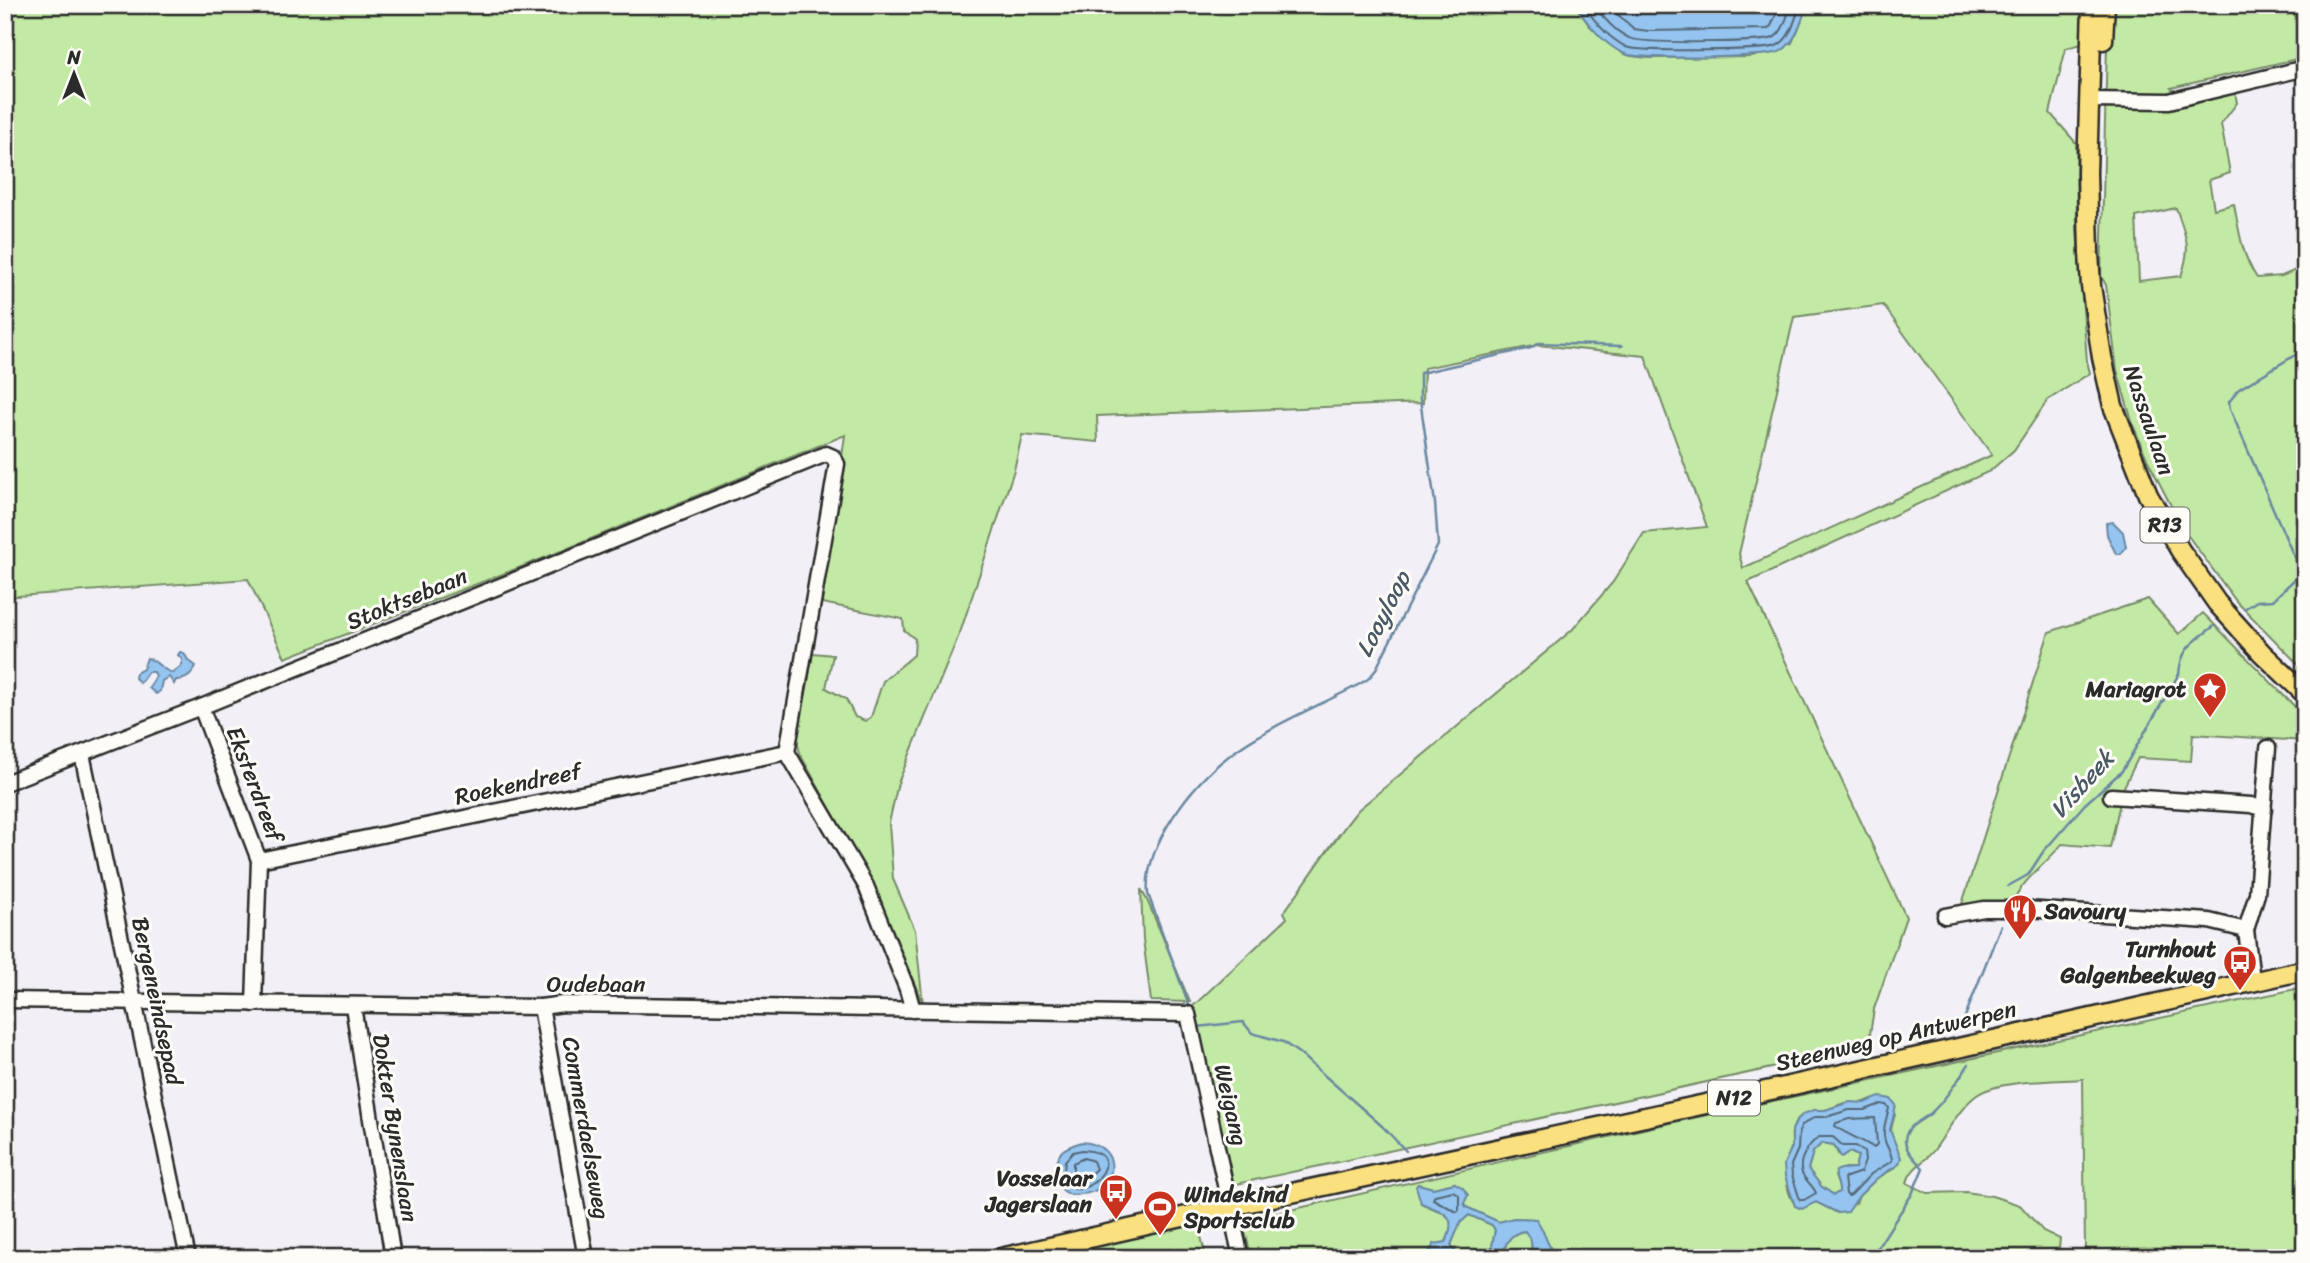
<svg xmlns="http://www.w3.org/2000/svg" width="2310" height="1263" font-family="Sriracha,sans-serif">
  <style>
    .green { fill: #c2eaa5; stroke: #768a68; stroke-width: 2; fill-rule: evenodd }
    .water { fill: #94c4ef; stroke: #6a87a1; stroke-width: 2; fill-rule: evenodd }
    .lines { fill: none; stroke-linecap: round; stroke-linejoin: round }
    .shore { stroke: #556879; stroke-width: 2 }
    .stream { stroke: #6a87a1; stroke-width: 2.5 }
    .minor-casing { stroke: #2b2b2b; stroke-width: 19 }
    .major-casing { stroke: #2b2b2b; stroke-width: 23 }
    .minor { stroke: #fdfcf7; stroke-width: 14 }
    .major { stroke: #fbe080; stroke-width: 18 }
    .labels { text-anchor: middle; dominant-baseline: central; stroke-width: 6; stroke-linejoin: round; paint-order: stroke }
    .shield { fill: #fdfcf7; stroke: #6a6a68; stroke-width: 2 }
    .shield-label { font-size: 21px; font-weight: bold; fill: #2b2b2b }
    .street-label { font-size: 23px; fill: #2b2b2b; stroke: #fdfcf7 }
    .poi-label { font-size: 23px; font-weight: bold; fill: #2b2b2b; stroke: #fdfcf7; text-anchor: end }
    .water-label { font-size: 24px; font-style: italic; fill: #4a5966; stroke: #fdfcf7 }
  </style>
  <rect width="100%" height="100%" fill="#f2f0f6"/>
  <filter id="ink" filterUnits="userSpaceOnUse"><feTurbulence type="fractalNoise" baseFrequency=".0143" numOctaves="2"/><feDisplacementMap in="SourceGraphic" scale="14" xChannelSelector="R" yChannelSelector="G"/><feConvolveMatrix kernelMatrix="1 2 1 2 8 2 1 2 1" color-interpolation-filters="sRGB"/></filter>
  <g filter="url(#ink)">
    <g class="green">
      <path d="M5,5H1575L1589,25L1605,40L1624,54L1631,56L1648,58L1752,57L1792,43L1807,5H2083L2082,44L2066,48L2050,113L2076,143L2077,230L2087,361L2090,373L2048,400L2014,450L1990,471L1748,582L1906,917L1874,1009L1868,1047L1232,1185L1192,1007L1287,918L1284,912C1309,878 1331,843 1358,810L1572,630L1613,582L1644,533L1707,527L1645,356L1538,345L1424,368L1423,403L1097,416L1098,442L1022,435L1014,470L961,630L898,783L889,823L893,879L915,930L923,1004L873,886L800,754L797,740L813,653L833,655L826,688L846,699L855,717L865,721L871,717L883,681L914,655L915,639L904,630L903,619L822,603L845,435L544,558L285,658L248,579L5,597ZM1883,305L1992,455L1743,568L1739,554L1794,317Z"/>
      <path d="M2112,5H2305V57L2171,88L2188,100L2235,92L2237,103L2221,124L2230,173L2209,180L2214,209L2234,204C2239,231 2242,256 2257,278L2282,276L2305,266V671L2236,601L2183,529L2147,459L2133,425L2117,370L2106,285L2101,276L2107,44H2113ZM2176,208C2186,237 2192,246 2181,276L2139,281L2136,217Z"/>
      <path d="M2148,599L2179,634L2203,613L2305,717V741L2193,734L2191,761L2138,758L2123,789L2110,848L2062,844C2046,864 2023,879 2012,903L1962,904L2049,632Z"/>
      <path d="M1141,889L1148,902L1190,1002L1151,1001L1143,939Z"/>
      <path d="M2305,987V1258H1692L1690,1256L1684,1258H1554L1555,1256C1546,1244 1545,1231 1536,1219L1514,1218L1499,1222L1466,1207L1455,1183L1433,1188L1418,1184L1421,1203L1445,1214L1451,1220L1452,1228L1446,1242L1426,1258H1252L1242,1221L1661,1125ZM2083,1079L2085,1250L2058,1257L2060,1239L2043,1231L2020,1205L1992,1196L1966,1192L1927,1193L1907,1183C1910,1168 1925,1162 1934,1150C1947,1133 1959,1108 1977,1095C1997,1080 2056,1081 2083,1079ZM1871,1099L1895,1115C1887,1135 1893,1139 1901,1158L1895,1168L1876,1179L1859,1196L1856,1203L1838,1213L1816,1202L1799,1208C1787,1199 1785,1178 1787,1163C1788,1157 1790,1153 1791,1148C1793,1143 1791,1137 1792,1132C1796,1112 1809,1113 1825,1110C1832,1109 1838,1104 1845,1103C1855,1102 1862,1105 1871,1099Z"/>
      <path d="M1822,1143L1834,1145L1838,1154L1844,1156L1850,1152L1858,1156L1855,1168H1845L1835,1176L1839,1187V1192L1834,1195L1822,1187L1808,1169L1813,1152Z"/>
      <path d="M1469,1215L1492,1225L1495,1230L1490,1258H1459L1451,1245L1460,1223Z"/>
      <path d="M1197,1219L1206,1258H1041Z"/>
      <path d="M1526,1231L1531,1241L1532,1250L1544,1258H1504C1503,1244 1511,1232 1526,1231Z"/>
    </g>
    <g class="water">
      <path d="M1575,5H1807C1801,22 1797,41 1781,51C1771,58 1639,60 1625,54C1605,46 1587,23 1575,5Z"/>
      <path d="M2113,522L2123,532L2126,547L2121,554H2116L2107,535L2106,523Z"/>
      <path d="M180,652L184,653L188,660L196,666C191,676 187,680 176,680L174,684L169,677L162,681L160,691L156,694L149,688L156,676L154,672H148L140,683L135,678L136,673L143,669L147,658C157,660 162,671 173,673L182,665V659L178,655Z"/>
      <path d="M1880,1097L1891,1099L1896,1105L1890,1130L1901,1158L1899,1164L1876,1179L1859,1196L1848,1212L1838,1213L1816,1202L1802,1209L1795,1206L1785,1176L1784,1164L1792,1147V1130L1797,1120L1803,1114L1814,1110H1825L1850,1102L1864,1103ZM1822,1143L1834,1145L1841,1157L1850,1152L1858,1156L1855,1168L1841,1169L1836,1171C1834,1179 1840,1184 1839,1192L1834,1195L1822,1187L1808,1169L1813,1152Z"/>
      <path d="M1082,1142C1125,1145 1118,1192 1081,1194C1076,1195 1069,1195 1065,1192C1054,1185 1054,1160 1062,1151C1068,1146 1075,1144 1082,1142Z"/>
      <path d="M1455,1183L1463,1188L1468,1195L1464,1203L1466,1207L1499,1222L1514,1218L1536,1219C1545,1231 1546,1245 1556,1256L1544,1258L1532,1250L1531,1241L1525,1231C1511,1232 1503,1244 1504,1258H1490L1495,1230L1492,1225L1469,1215L1460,1223L1451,1245L1459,1258H1426L1434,1244L1446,1242C1458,1214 1445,1213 1421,1203L1416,1186L1418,1184L1433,1188Z"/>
    </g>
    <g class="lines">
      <g class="shore">
        <path d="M1584,5C1594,21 1609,38 1626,47C1636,52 1766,51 1776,46C1791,40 1795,19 1800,5"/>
        <path d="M1594,5C1602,17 1616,32 1629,38C1639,44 1763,43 1773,38C1784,33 1787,15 1791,5"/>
        <path d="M1607,5L1634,29L1648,31L1768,29L1771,26L1780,5"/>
        <path d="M1881,1104L1886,1105L1889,1108C1886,1121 1881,1132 1886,1144C1889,1151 1892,1154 1892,1161L1871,1174L1851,1195L1848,1196L1846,1194L1844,1178L1861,1172L1865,1161L1864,1152L1856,1146H1843L1833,1137H1819C1809,1144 1797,1160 1802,1173C1805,1181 1813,1185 1816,1193L1804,1200H1800L1792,1175L1791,1165L1798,1149L1799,1132L1802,1125L1815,1117H1826L1849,1110H1865Z"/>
        <path d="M1875,1118L1877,1144L1874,1148C1861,1139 1847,1135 1835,1126L1836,1123L1849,1119Z"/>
        <path d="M1082,1150C1147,1153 1055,1229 1065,1161L1073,1152Z"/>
        <path d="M1084,1158L1093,1161L1096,1169L1086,1178L1075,1179L1073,1174V1163Z"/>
        <path d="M1453,1191L1459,1195V1210L1457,1212L1433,1199L1435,1195Z"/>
      </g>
      <g class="stream">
        <path d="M2244,609L2257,601L2273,600L2301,573L2230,409L2229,402L2239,389L2305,349"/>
        <path d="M2008,886L2028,875L2043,852L2085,804L2122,771L2179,674C2181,647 2194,642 2214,626"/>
        <path d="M1190,1008L1148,894C1143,845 1193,783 1230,755C1265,728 1319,706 1358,685L1368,679L1375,671L1438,545L1435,503L1420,399V373L1531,348L1538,343L1622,346"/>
        <path d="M1197,1027L1243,1022L1252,1033L1283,1042L1300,1054L1382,1126L1406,1151"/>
        <path d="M1961,1027L2001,925"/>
        <path d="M1689,1258H1696"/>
        <path d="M1871,1258L1912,1194L1923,1168C1916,1160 1905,1151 1905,1140C1906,1125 1922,1121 1931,1113C1946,1099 1958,1080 1969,1064"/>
      </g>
      <g class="minor-casing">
        <g id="minor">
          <path d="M2090,100L2169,101L2305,68"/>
          <path d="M201,707L259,860L254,1004"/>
          <path d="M787,752L866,886L907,989L913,1010"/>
          <path d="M82,754L188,1258"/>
          <path d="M5,783L201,707L826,454L833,457L837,464L787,752"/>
          <path d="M2111,796L2251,805L2264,809"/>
          <path d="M259,860L787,752"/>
          <path d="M1945,916L1984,909H2026L2209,921L2246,930"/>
          <path d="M2252,980L2246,930L2257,894L2268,748"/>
          <path d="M5,1000L541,1007L563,1004L1188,1014L1241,1258"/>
          <path d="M353,1006L393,1258"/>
          <path d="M541,1007L586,1258"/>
        </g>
      </g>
      <g class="major-casing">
        <g id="major">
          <path d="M2092,5L2087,173L2089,253L2091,286L2102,357L2113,406L2148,495L2180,550L2217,603L2262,653L2305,694"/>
          <path d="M2103,40L2105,5"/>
          <path d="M1001,1258L1231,1206L1780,1088L2305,970"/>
        </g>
      </g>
      <use href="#minor" class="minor"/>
      <use href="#major" class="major"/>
    </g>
  </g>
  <defs>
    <g id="sight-pin" transform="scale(1.75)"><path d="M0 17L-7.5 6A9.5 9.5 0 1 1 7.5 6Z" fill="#c8321e" stroke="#fdfcf7"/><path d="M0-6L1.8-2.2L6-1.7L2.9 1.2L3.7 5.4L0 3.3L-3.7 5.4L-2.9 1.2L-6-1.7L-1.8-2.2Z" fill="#fff"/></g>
    <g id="restaurant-pin" transform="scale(1.75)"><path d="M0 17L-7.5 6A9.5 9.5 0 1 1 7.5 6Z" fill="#c8321e" stroke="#fdfcf7"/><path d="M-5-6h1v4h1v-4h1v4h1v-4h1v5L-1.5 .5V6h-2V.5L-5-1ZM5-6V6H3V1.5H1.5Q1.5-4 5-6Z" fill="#fff"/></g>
    <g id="bus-pin" transform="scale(1.75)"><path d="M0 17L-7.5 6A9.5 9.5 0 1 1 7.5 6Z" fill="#c8321e" stroke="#fdfcf7"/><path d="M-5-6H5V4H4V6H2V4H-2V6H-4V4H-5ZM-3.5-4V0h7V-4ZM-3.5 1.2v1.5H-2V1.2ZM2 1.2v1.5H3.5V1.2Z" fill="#fff"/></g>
    <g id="stadium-pin" transform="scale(1.75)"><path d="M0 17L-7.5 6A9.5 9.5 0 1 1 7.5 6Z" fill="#c8321e" stroke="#fdfcf7"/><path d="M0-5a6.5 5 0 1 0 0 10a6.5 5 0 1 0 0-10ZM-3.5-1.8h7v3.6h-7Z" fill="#fff"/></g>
  </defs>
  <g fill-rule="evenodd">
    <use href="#sight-pin" x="2210" y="689"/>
    <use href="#restaurant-pin" x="2020" y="911"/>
    <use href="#bus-pin" x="2240" y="962"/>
    <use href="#bus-pin" x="1116" y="1191"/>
    <use href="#stadium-pin" x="1160" y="1207"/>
  </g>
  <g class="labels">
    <g class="shield">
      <rect x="2140.5" y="507.5" width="49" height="35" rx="5"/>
      <rect x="1708" y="1080.5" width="52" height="35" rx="5"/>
    </g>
    <g class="shield-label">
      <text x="2165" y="525">R13</text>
      <text x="1734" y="1098">N12</text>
    </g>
    <g class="street-label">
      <text transform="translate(2149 420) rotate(71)">Nassaulaan</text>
      <text transform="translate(407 599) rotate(-22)">Stoktsebaan</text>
      <text transform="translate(255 784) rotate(69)">Eksterdreef</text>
      <text transform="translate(518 784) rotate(-12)">Roekendreef</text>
      <text x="596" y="984">Oudebaan</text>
      <text transform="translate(157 1001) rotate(78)">Bergeneindsepad</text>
      <text transform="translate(1896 1036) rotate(-13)">Steenweg op Antwerpen</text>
      <text transform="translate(1231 1105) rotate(77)">Weigang</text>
      <text transform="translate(395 1128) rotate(81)">Dokter Bynenslaan</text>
      <text transform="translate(586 1128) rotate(80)">Commerdaelseweg</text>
    </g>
    <g class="poi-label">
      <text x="2186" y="689">Mariagrot</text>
      <text x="2044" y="911" text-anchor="start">Savoury</text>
      <text x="2216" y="949">Turnhout<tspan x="2216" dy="26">Galgenbeekweg</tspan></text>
      <text x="1092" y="1178">Vosselaar<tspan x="1092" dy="26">Jagerslaan</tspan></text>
      <text x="1184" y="1194" text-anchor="start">Windekind<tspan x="1184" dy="26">Sportsclub</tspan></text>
    </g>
    <g class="water-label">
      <text transform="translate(1383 614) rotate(-63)">Looyloop</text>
      <text transform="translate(2082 784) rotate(-48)">Visbeek</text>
    </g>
  </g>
  <rect width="2310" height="1263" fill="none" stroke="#fdfcf7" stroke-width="28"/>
  <rect x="14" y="14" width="2282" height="1235" fill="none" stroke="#2b2b2b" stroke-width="2.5" filter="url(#ink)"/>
  <g transform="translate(74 74)" stroke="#fdfcf7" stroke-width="5" paint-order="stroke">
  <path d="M0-5L12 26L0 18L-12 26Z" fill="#2b2b2b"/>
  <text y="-10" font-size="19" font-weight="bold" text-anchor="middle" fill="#2b2b2b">N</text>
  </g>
</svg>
